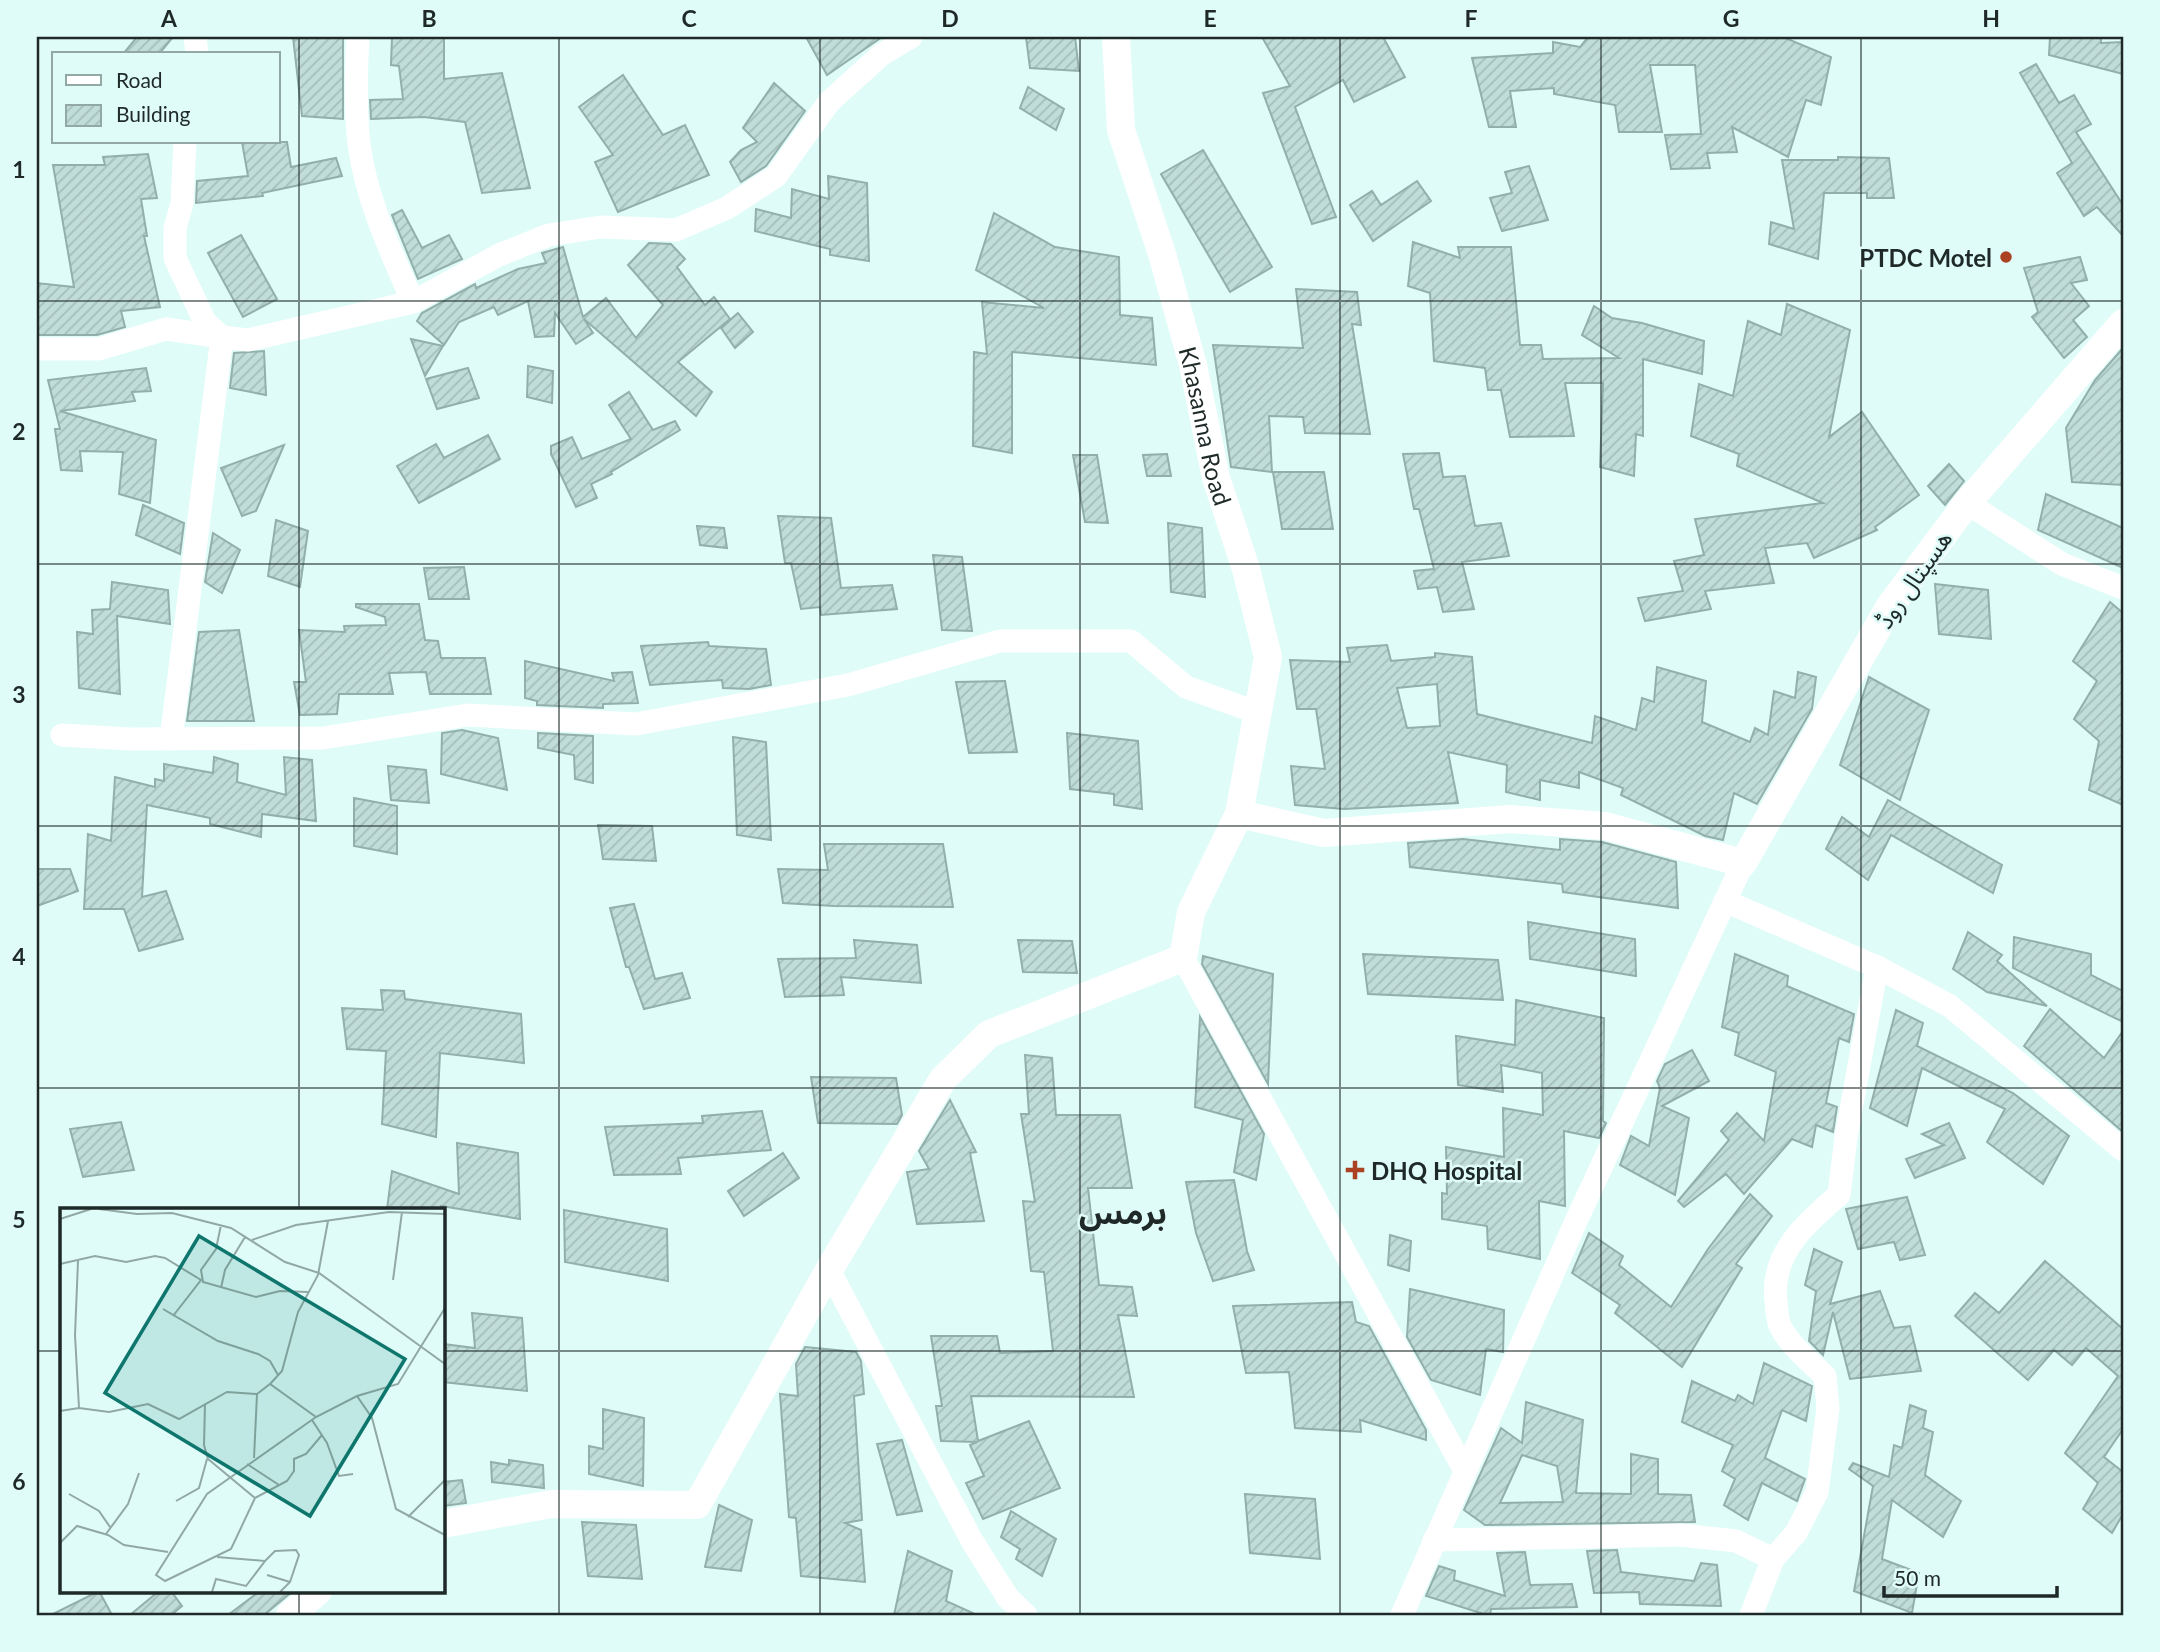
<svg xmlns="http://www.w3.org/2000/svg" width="2160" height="1652" font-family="Lato,'Noto Sans Arabic',sans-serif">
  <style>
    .building { fill: url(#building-hatch); stroke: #93afab; stroke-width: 2; fill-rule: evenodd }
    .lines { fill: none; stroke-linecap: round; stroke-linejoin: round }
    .minor { stroke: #fff; stroke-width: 23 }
    .tertiary { stroke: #fff; stroke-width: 28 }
    .grid { fill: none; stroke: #1e2928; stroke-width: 2; stroke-opacity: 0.55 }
    .poi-dot { fill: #aa4223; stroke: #dffcf9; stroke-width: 2.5 }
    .labels { text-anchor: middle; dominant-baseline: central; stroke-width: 5; stroke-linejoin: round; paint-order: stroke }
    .poi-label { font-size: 24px; font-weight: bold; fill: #1e2928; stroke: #dffcf9; text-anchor: end }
    .street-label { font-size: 24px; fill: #1e2928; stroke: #dffcf9 }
    .district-label { font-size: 32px; font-weight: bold; fill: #1e2928; stroke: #dffcf9 }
    .inset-road { fill: none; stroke: #92a8a5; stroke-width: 2 }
    .view { fill: #0f766e; fill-opacity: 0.15; stroke: #0f766e; stroke-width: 3.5 }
    .inset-edge { fill: none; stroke: #1e2928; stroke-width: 3.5 }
    .neatline { fill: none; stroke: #1e2928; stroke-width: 2.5 }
    .grid-label { font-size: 23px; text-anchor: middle; font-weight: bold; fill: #1e2928 }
  </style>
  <defs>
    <pattern id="building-hatch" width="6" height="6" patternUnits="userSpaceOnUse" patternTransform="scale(1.75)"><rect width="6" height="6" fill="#c0ddd9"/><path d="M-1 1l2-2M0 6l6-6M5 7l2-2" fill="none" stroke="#a5beba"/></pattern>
  </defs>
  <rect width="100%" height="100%" fill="#dffcf9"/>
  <g class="building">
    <path d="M137,37H173L159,54H123Z"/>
    <path d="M293,37H343V119L302,116Z"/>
    <path d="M392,37H444V79L502,73L530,188L482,193L465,122L424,117L371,119L370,100L403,99L399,66L391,65Z"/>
    <path d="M806,37H882L827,75Z"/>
    <path d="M1026,37H1075L1079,71L1030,68Z"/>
    <path d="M1262,37H1383L1405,77L1354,102L1343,80L1295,107L1336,217L1312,224L1263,93L1290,86Z"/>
    <path d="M1588,37H1783L1831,57L1821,105L1806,100L1788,157L1732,127L1737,152L1707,153L1710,168L1671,169L1665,135L1701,134L1695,65H1650L1662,132H1619L1615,105L1554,94V88L1510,91L1516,127H1489L1472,58L1553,53V42L1580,47Z"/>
    <path d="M2050,37H2101V43L2123,42V74L2049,55Z"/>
    <path d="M2036,64L2059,103L2074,95L2091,124L2076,132L2123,205V236L2097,207L2084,216L2057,173L2072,163L2020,73Z"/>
    <path d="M623,75L663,135L685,125L709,175L618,212L595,162L613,155L579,107Z"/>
    <path d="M774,83L805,111L766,166L741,182L730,162L741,150L757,142L743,128Z"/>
    <path d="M1028,87L1064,109L1056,130L1020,108Z"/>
    <path d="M242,142H287L291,167L336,158L342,176L262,193L263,196L196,203L197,181L248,176Z"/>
    <path d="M1203,150L1272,267L1230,292L1161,174Z"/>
    <path d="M148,154L157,198L141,199L147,236H144L160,307L121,311L125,327L97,335H37V283L74,287L53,165H105L103,157Z"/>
    <path d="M1838,157L1889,158L1894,198H1867V193H1824L1818,259L1769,244L1771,222L1794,229L1782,160H1838Z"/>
    <path d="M1529,166L1548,220L1502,231L1490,198L1512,193L1505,172Z"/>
    <path d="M828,176L867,183L869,261L830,255V249L755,231L756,209L791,218L792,189L829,199Z"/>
    <path d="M1417,181L1431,201L1373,241L1350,205L1372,191L1381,205Z"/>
    <path d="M402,210L422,248L449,235L462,259L418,279L392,215Z"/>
    <path d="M994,213L1055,247L1119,257L1120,315L1152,318L1156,365L1012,352V453L973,446L974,352L987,354L982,302L1044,308L976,270Z"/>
    <path d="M241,235L277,299L243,317L208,253Z"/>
    <path d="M1413,242L1460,258L1458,247H1511L1520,345H1541L1543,359L1619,358L1582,335L1594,306L1612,318L1642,323L1704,341L1702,374L1643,359V436L1636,434L1634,476L1600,467L1603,383H1565L1574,436L1510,437L1501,390H1488L1485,368L1434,361L1430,293L1408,286Z"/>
    <path d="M649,243L671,244L685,259L677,267L705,305L714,297L730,319L678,362L712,392L696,416L584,319L593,333L576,344L555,313L554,336L535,337L528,301L498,315L494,307L459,322L444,345L417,321L422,313L475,284L476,288L518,269L546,263L542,253L563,247L583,317L606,298L636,338L663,305L628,265Z"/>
    <path d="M2080,257L2087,280L2071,283L2089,306L2073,320L2087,337L2064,358L2032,317L2038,312L2024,268Z"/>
    <path d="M1296,289L1357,292L1361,325L1352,324L1370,434L1305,433L1303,417L1269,416L1272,472L1231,467L1213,345L1303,348Z"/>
    <path d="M1787,304L1850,330L1829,437L1862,412L1919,495L1875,527L1877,530L1814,558L1807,543L1765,548L1774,583L1705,591L1711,609L1645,621L1638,598L1683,591L1674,561L1704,555L1695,519L1823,503L1737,466L1739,454L1691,436L1699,384L1733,396L1748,321L1781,335Z"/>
    <path d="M738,313L753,332L735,348L721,328Z"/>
    <path d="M411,339L443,346L425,376Z"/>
    <path d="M2123,348V485L2072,482L2066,428L2095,380Z"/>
    <path d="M264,351L266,395L230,388L234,353Z"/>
    <path d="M528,366L553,371L552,403L527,397Z"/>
    <path d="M146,368L151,391L132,392L135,401L60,411L156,440L150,503L119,494L123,452L80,451L82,471L61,470L55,429H60L48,380Z"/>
    <path d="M468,368L479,398L437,409L426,379Z"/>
    <path d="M629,392L653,430L675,421L680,430L611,472L612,474L591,484L597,498L576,507L551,454V446L572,437L582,459L631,439L609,405Z"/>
    <path d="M488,435L500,459L419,503L397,466L436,444L444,458Z"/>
    <path d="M284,445L256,511L242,516L221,468Z"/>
    <path d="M1439,453L1443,477L1465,476L1475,526L1501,523L1509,556L1462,562L1474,609L1443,612L1437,587L1418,589L1414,571L1434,569L1419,509H1414L1403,454Z"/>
    <path d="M1167,454L1171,476H1147L1143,455Z"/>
    <path d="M1073,455H1097L1108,523L1085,522Z"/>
    <path d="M1949,464L1964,481L1945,505L1928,486Z"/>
    <path d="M1273,472H1324L1333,529H1282Z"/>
    <path d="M2046,494L2123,528V568L2038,530Z"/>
    <path d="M143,505L184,523L180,554L136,535Z"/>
    <path d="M778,516L831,518L841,588L892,585L897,609L821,615L820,607L801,609L791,563H785Z"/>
    <path d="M276,520L308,531L300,587L268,576Z"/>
    <path d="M1168,523L1202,528L1205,597L1171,592Z"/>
    <path d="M697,526L724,528L727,548L700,545Z"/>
    <path d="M213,533L240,550L222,593L205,582Z"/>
    <path d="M933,555L962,557L972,631L942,630Z"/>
    <path d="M464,567L469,599H429L424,568Z"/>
    <path d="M112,582L168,590L170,624L117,616L120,694L79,688L77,632L93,634L92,610L110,609Z"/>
    <path d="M1935,584L1988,590L1991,639L1939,634Z"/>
    <path d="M2110,602L2123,613V805L2089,790L2099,741L2074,719L2097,681L2073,661Z"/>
    <path d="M356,604H419L425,640L438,641L441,658H485L491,694H430L426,672L389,673L393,694H339L337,714L300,715L294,682H306L299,630L345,632L344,626L386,625L385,617L356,607Z"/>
    <path d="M239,630L254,721H187L199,632Z"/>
    <path d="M708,642L709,646L766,649L771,685L749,689L723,688L722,680L650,685L641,646Z"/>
    <path d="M1387,645L1391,661L1435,657V653L1472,657L1477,714L1592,743L1595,716L1636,730L1642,698L1654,702L1657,667L1706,681L1702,722L1750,742L1755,728L1768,735L1774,691L1795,698L1798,672L1816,677L1812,709L1757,804L1734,793L1723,840L1705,836L1621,795L1623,788L1579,772V788L1540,780V800L1506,792L1507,765L1448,752L1458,803L1344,809L1295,805L1291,766L1325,769L1316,709H1297L1290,660L1350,662L1347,648ZM1437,684L1440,726L1407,728L1397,688Z"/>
    <path d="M525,661L614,681L612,673L632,672L638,703L603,704V708L537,705V701L525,698Z"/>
    <path d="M1869,677L1929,710L1900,800L1840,765Z"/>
    <path d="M1005,681L1017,752L969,753L956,682Z"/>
    <path d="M462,730L498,738L507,790L441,774L442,733Z"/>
    <path d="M538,733L593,736V783L575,779L574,755L538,748Z"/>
    <path d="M1067,733L1138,741L1142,809L1114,805V794L1070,789Z"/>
    <path d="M733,737L766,742L771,840L737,835Z"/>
    <path d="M214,757L238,764L237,782L286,795L284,757L312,760L316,821L262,814L261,837L210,824V818L147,805L142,897L166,891L183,939L139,951L124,909H84L88,834L111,841L115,777L155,787V779L164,781V764L213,773Z"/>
    <path d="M388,766L426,770L429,803L391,800Z"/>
    <path d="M354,798L397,806V854L354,846Z"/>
    <path d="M1888,800L2002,865L1993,893L1891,835L1868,880L1826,849L1842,817L1869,837Z"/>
    <path d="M598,825L652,826L656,861L603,859Z"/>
    <path d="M1463,839L1560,850V839L1602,842L1676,862L1678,908L1563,892L1562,884L1410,867L1408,843Z"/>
    <path d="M824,844H943L953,907L834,906L783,903L778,869L828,870Z"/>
    <path d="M37,869H70L78,891L37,906Z"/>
    <path d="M634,904L655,979L682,973L690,998L644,1009L629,967H626L610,908Z"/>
    <path d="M1528,922L1635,939L1636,976L1530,959Z"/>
    <path d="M1968,932L2002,955L1997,961L2047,1006L1987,992L1953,969Z"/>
    <path d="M2014,937L2091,954V975L2123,991V1022L2013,968Z"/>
    <path d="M854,940L917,945L921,983L841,977L844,995L785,997L778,959L856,958Z"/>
    <path d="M1018,940L1072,941L1077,973L1023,972Z"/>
    <path d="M1363,954L1498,960L1503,1000L1368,994Z"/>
    <path d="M1735,954L1788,976L1787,986L1854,1014L1849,1042L1839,1038L1826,1103L1837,1107L1833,1132L1816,1125L1812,1147L1792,1139L1744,1194L1726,1174L1684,1207L1678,1201L1729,1140L1721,1131L1737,1113L1764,1141L1776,1072L1735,1055L1739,1033L1722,1027Z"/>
    <path d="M1203,956L1273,974L1268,1084L1202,964Z"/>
    <path d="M381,990L404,991L405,999L521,1014L524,1063L440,1053L436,1137L382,1124L386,1051L347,1049L342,1008L383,1010Z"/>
    <path d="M1516,1000L1604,1018L1603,1121L1606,1123L1599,1138L1564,1131L1565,1206L1539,1201L1540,1259L1488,1249L1487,1226L1442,1219V1193L1447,1194L1446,1147L1504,1157L1503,1108L1543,1115L1542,1073L1501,1065L1503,1092L1458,1085L1456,1036L1515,1045Z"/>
    <path d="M2050,1009L2104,1058L2123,1031V1132L2024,1046Z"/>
    <path d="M1896,1010L1923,1023L1917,1046L2013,1093L2069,1136L2043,1184L1987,1142L2005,1109L1922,1068L1907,1126L1870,1108Z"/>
    <path d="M1200,1017L1264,1134L1256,1180L1234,1172L1243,1120L1195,1107Z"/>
    <path d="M1692,1050L1709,1081L1662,1106L1689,1118L1675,1195L1620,1165L1631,1136L1649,1146L1660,1088L1657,1081L1665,1064Z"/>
    <path d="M1025,1055L1052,1058L1056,1115H1120L1132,1188H1088L1099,1285L1132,1287L1137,1316L1118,1315L1134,1397L971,1396L978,1441L1029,1421L1060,1488L983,1519L966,1483L984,1476L970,1445L977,1442L941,1441L936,1406H942L931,1336H997L1000,1353L1053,1351L1044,1272L1031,1271L1023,1201L1035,1202L1021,1114H1029Z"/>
    <path d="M811,1077L896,1078L902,1115L897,1124L818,1123Z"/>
    <path d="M950,1100L976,1152L970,1153L984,1221L917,1224L907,1172L929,1169L919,1151Z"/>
    <path d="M762,1111L771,1150L678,1158L681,1174L614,1175L605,1127L703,1123L702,1116Z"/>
    <path d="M121,1122L134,1170L83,1177L70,1129Z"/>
    <path d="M1949,1123L1965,1158L1915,1178L1906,1159L1944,1145L1922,1134Z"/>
    <path d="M457,1143L518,1153L520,1219L441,1206V1209H387L392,1171L459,1194Z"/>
    <path d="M783,1153L799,1178L744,1216L728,1191Z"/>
    <path d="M1234,1180L1247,1251L1254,1270L1213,1281L1196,1233L1186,1182Z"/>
    <path d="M1750,1194L1772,1216L1736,1264L1742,1268L1682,1367L1615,1313L1620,1305L1572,1273L1589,1233L1623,1256L1619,1265L1671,1307L1708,1249Z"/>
    <path d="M1907,1197L1925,1255L1900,1260L1894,1242L1858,1249L1846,1209Z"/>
    <path d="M564,1210L667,1229L668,1281L565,1262Z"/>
    <path d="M1390,1235L1411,1241L1409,1271L1388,1265Z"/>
    <path d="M1814,1249L1842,1262L1830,1304L1880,1291L1894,1328L1910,1326L1921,1371L1850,1379L1833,1312L1823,1355L1809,1341L1816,1291L1805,1285Z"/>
    <path d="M2045,1261L2123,1329V1429L2104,1457L2123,1472V1514L2112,1533L2083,1509L2098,1483L2065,1453L2118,1376L2086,1348L2072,1365L2054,1350L2028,1380L1955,1316L1975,1293L1999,1313Z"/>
    <path d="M1410,1289L1504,1310L1503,1352L1486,1349L1480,1395L1431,1380L1407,1337Z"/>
    <path d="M1352,1302L1356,1322L1369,1326L1426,1430V1440L1360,1420L1361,1432L1295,1428L1289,1372L1246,1373L1233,1306Z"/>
    <path d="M472,1313L522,1318L527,1391L443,1382V1344L475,1348Z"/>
    <path d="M805,1347L856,1352L861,1361L864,1394L854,1396L862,1520L845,1523L861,1530L865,1582L801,1576L796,1518L789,1517L780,1394L798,1396L796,1364Z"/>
    <path d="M1764,1363L1812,1386L1806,1421L1782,1410L1765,1458L1805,1479L1797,1501L1762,1483L1748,1520L1724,1505L1735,1479L1722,1471L1733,1445L1682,1422L1692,1381L1735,1401L1738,1395L1753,1404Z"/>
    <path d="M1526,1402L1583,1420L1576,1493L1631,1494V1454L1658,1459V1494L1691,1495L1695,1522L1485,1525L1464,1510L1501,1428L1522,1443ZM1522,1455L1557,1466L1563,1502L1500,1503Z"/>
    <path d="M1910,1405L1926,1411L1923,1428L1933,1432L1925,1475L1961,1501L1943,1537L1892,1500L1882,1559L1919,1573L1912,1613L1854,1591L1873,1486L1849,1469L1853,1463L1889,1477L1894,1445L1902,1448Z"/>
    <path d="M603,1409L644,1418L643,1486L589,1474V1446L603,1449Z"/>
    <path d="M902,1440L922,1511L897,1515L877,1444Z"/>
    <path d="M509,1460L543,1465L544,1488L492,1482L491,1462L509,1465Z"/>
    <path d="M462,1480L466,1503L443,1506V1482Z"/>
    <path d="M1245,1494L1315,1499L1320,1559L1250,1553Z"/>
    <path d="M719,1505L752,1520L741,1571L705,1567Z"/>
    <path d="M1011,1511L1056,1539L1042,1576L1016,1559L1020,1549L1001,1537Z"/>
    <path d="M582,1522L636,1525L642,1579L588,1576Z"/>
    <path d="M1617,1550L1621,1572L1694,1581L1701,1563L1717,1565L1721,1606L1640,1604L1639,1592L1594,1593L1587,1551Z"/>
    <path d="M908,1551L952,1571L946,1601L977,1615H894Z"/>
    <path d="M1525,1552L1530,1585L1572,1584L1577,1607L1491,1609L1490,1615H1487L1426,1596L1439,1566L1455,1571L1454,1580L1505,1596L1497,1553Z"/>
    <path d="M99,1591L112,1615H51Z"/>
    <path d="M159,1591H171L182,1606L171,1615H130Z"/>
    <path d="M260,1591H293L264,1615H228Z"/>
  </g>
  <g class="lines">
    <g class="minor">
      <path d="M195,37L197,54"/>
      <path d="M358,37C356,72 355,109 359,144C366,199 391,252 413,302"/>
      <path d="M185,142L182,203L175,228V258L205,322L222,337L248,340L413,302L499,255L549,235L601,227L676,230L727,208L776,176L829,102L881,55L911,37"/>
      <path d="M37,349H99L166,329L222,337L171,739"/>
      <path d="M1967,503L2062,564L2123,588"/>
      <path d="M62,735L130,739L323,738L468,715L636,724L848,685L1000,641H1131L1186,687L1258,713"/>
      <path d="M1725,901L1877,967L1950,1006L2123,1150"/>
      <path d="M1183,958L1465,1471"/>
      <path d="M829,1270L972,1541L1008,1598L1026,1615"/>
      <path d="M1434,1540L1681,1535L1736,1541L1773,1559"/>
      <path d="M1402,1615L1577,1219L1743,863"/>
      <path d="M1751,1615L1773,1559L1796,1533L1817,1492L1828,1408L1825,1376C1809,1361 1792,1347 1781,1328C1777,1321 1777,1310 1776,1301C1770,1254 1806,1223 1839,1195L1846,1137L1877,967"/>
    </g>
    <g class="tertiary">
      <path id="s1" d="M1116,37L1121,130L1162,254L1193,365L1216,478L1246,569L1268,657L1239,814"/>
      <path d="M443,1524L551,1504L697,1505L829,1270L943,1079L989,1034L1183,958L1191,912L1239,814L1324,833L1510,819L1605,826L1743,863L1890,606L1967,503L2123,323"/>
      <path d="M290,1615L318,1591"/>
    </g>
  </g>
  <path class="grid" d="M299,37V1209M559,37V1615M820,37V1615M1080,37V1615M1340,37V1615M1601,37V1615M1861,37V1615M37,301H2123M37,564H2123M37,826H2123M37,1088H2123M37,1351H61M443,1351H2123M299,1591V1615"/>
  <g class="poi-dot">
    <circle cx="2006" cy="257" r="7"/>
    <path d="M1351.5 1159.5h7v7h7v7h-7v7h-7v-7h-7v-7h7z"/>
  </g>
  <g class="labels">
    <g class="poi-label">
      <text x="1992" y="257">PTDC Motel</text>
      <text x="1371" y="1170" text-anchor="start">DHQ Hospital</text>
    </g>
    <g class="street-label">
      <text stroke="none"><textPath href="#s1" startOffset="401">Khasanna Road</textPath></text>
      <text transform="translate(1913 579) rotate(-55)">ھسپتال روڈ</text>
    </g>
    <g class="district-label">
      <text x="1123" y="1211">برمس</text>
    </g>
  </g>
  <g transform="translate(60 1208)">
    <rect width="385" height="385" fill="#dffcf9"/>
    <path class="inset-road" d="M39,1L77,6L112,5L171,20L225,54L259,65L385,156M0,11L31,1M161,17L156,41L141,62L143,74L196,89L220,83L248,84M192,32L236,17L329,4L385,6M18,53L15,127L19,200M0,56L35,48L66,54L95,48L105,50L141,72L113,108M333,72L342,4M161,80L165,62L185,29M103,101L158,133L198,146L210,153L218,167M360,140L385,100M210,176L222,163L238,104L258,67L268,13M297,188L312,210L336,301L385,327M145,196L144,237L148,251L195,290L227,273L234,263V251L246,246L262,227M0,203L19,200L49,204L88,196L119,211L167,184L197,186L210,176L256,209M252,212L267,235L279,268L293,266M194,250L197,186M187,256L219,277M9,286L39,303L50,319M195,290L171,341L105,373L96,367L147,286L256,209L297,188L338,176L360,140M116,293L139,280L147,251M348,309L385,272M46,326L68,296L79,265M0,335L17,318L48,327L64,337L108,344M205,353L215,343L236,342L239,347L230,374L220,384M207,367L230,374M152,384L156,371L186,378L205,353L157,349"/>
    <path class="view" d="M139,28L345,151L250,308L45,185Z"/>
    <rect width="385" height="385" class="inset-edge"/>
  </g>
  <rect width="2160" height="1652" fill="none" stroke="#dffcf9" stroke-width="77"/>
  <rect x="52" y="52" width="228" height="91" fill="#dffcf9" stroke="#92a8a5" stroke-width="2"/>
  <rect x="66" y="75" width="35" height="10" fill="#ffffff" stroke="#92a8a5" stroke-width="2"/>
  <text x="116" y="88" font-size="21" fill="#1e2928">Road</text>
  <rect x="66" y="105" width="35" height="21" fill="url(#building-hatch)" stroke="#92a8a5" stroke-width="2"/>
  <text x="116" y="122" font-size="21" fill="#1e2928">Building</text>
  <path d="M1884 1586v10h173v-10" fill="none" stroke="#1e2928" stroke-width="3.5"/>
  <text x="1894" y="1586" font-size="21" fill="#1e2928" stroke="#dffcf9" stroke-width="5" paint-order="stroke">50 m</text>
  <rect x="38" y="38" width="2084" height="1576" class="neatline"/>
  <g class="grid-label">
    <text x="169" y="27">A</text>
    <text x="429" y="27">B</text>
    <text x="689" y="27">C</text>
    <text x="950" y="27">D</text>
    <text x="1210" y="27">E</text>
    <text x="1471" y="27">F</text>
    <text x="1731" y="27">G</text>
    <text x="1991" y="27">H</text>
    <text x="19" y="178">1</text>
    <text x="19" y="440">2</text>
    <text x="19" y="703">3</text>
    <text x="19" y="965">4</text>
    <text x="19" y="1228">5</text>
    <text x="19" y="1490">6</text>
  </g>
</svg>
